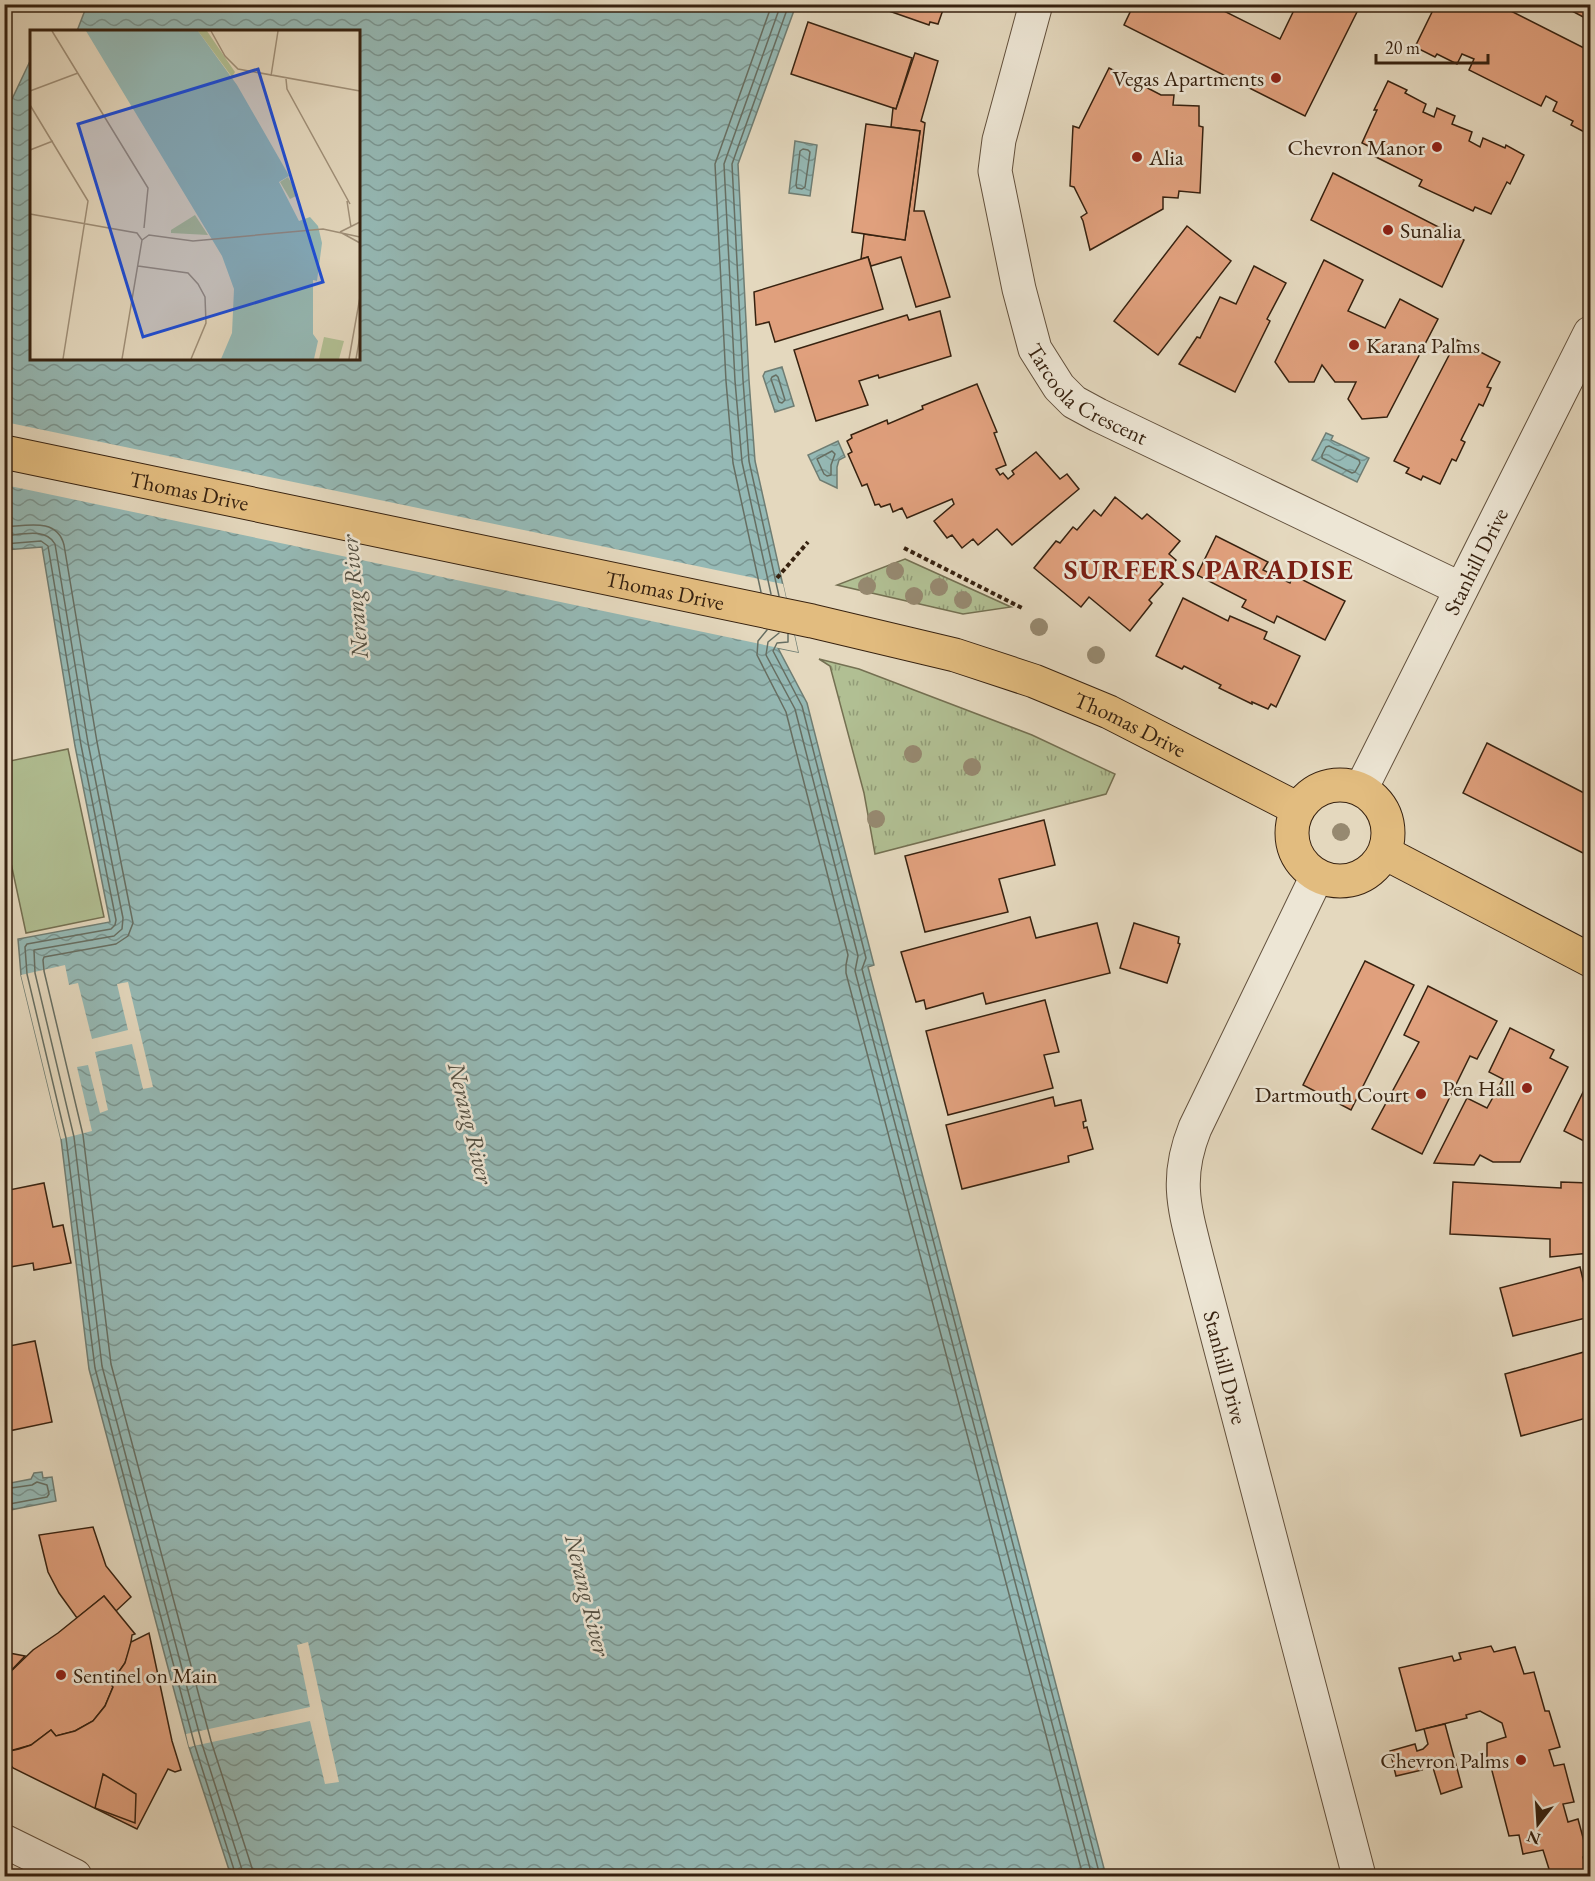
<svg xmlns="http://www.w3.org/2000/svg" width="1595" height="1881" font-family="'EB Garamond',serif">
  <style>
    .grass { fill: url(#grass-tufts); stroke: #747052; stroke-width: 1.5 }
    .park { fill: #b1bf93; stroke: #747052; stroke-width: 1.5 }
    .water { fill: url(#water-waves); stroke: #6f7d73; stroke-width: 1.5 }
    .pier { fill: #e4d8be }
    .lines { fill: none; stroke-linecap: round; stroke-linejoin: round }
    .shore { stroke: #666e62; stroke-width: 1.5 }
    .building { fill: #e0a07d; stroke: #372210; stroke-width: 1.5 }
    .minor-casing { stroke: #62503c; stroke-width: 35 }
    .major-casing { stroke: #372210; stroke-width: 35 }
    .path { stroke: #372210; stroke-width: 4; stroke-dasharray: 4.5 3; stroke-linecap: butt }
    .minor { stroke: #ede6d5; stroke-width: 33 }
    .major { stroke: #e2bc7f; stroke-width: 33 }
    .tree { fill: #968970 }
    .poi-dot { fill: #8f2418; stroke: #ede6d5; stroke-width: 2 }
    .labels { text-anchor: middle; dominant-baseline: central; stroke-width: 5; stroke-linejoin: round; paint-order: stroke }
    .poi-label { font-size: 22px; fill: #372210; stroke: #ede6d5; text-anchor: end }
    .street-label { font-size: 22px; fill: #372210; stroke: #ede6d5 }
    .water-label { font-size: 24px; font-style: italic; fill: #534f42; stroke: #ede6d5 }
    .district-label { font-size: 28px; font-weight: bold; letter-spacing: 1.5px; fill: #7a1f14; stroke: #ede6d5 }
    .inset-road { fill: none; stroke: #9f8f78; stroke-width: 1.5 }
    .view { fill: #1d4ed8; fill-opacity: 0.15; stroke: #1d4ed8; stroke-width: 3 }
    .inset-edge { fill: none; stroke: #372210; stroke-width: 3 }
  </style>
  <defs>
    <pattern id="grass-tufts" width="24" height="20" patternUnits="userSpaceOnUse" patternTransform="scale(1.5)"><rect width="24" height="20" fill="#b1bf93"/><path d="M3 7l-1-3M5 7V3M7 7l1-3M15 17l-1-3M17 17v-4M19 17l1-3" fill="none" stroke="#919b77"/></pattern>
    <pattern id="water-waves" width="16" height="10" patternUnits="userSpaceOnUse" patternTransform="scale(1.5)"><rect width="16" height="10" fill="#95b9b5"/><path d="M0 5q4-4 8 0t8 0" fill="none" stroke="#7a9692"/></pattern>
  </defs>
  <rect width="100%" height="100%" fill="#e4d8be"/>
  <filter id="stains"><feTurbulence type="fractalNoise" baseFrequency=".00333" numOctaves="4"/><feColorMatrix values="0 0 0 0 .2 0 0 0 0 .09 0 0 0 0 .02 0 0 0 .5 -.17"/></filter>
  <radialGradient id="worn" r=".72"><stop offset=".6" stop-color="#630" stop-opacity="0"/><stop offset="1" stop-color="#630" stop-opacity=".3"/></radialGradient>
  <g class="grass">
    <path d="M905,559L1011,607L963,614L837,585Z"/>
    <path d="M819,659L859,669L1032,735L1115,774L1106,794L875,854L864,793L830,666Z"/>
  </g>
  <path class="park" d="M68,749L104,917L26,933L5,835V762Z"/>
  <g class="water">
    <path d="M87,5H796L738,164L749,380L755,461L798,652L778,648L807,703L874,965L868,967L1106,1876H231L189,1747L89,1369L61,1139L21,975L18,939L110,922L75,746L42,547L5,550L4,116L31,59L32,358H358V32L77,31Z"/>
    <path d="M795,141L817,145L810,196L789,193Z"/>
    <path d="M782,367L794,406L775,412L763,376L765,372Z"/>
    <path d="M1326,433L1333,436L1331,440L1369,458L1357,482L1312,460Z"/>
    <path d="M838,441L845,457L839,460L837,467V488L820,480L808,455Z"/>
    <path d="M42,1472L43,1478L52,1477L56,1501L5,1511V1484L31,1479L34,1473Z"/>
  </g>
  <g class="pier">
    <path d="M5,422L783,584L798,652L5,485Z"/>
    <path d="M65,965L69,985L78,983L92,1039L128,1030L117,984L128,982L153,1087L143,1089L132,1044L95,1052L108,1110L100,1113L88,1065L77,1067L92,1131L61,1139L21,975Z"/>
    <path d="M308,1642L339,1782L325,1784L310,1721L189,1747L186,1734L310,1707L297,1645Z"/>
  </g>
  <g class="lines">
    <g class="shore">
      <path d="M803,149L808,150L810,152L805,187L802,189L797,188L796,185L800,151Z"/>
      <path d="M776,375L778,377L785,400L782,403L779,402L771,379L772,377Z"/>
      <path d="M1329,446L1359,460L1360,463L1355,472L1352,473L1322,458V455L1326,447Z"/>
      <path d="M832,451L835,454L831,465V475L827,476L824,474L817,459Z"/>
      <path d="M4,527C26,526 57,517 64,545L97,742L133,923L128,936L116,944L44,957L43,960L44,971L83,1135L111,1364L211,1741L252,1868L253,1876"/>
      <path d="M4,536C20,535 46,527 55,544L88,743L123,918L122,929L114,936L34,950L35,973L74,1137L102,1366L202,1744L244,1876"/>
      <path d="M4,544L41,541L48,546L81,745L116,920L115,925L111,929L27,944L25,947L27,974L66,1138L95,1368L195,1746L236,1876"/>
      <path d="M761,592L733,463L726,381L715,164L772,4"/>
      <path d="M771,594L742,462L735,381L724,164L781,4"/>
      <path d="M779,596L749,461L743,380L732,164L789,4"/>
      <path d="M767,630L758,641L757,655L786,712L848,955L846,965V973L1083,1876"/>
      <path d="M779,633L768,642L766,655L795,709L858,956L855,971L1092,1876"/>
      <path d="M788,634V642L777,643L773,651L802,706L866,958L862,969L1100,1876"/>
      <path d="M4,1489L32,1485L37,1482L47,1485L49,1494L47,1497L4,1505"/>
    </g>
  </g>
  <g class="building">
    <path d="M869,4H945L938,24L930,22L929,25Z"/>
    <path d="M1134,4H1210L1280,39L1297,4H1361L1305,116L1124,25Z"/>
    <path d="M1436,4H1497L1590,51V135L1571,125L1573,121L1553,111L1557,102L1546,96L1541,106L1469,70L1474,59L1462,54L1457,64L1437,54L1435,57L1415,47Z"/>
    <path d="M1559,4H1590V7L1585,18Z"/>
    <path d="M808,22L912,58L896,109L791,74Z"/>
    <path d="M915,53L938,61L921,121L925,123L914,211H924L950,297L916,307L901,257L871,266L868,257L861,259L864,234L905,240L920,131L891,127L893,108L896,109Z"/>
    <path d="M1109,68L1161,95H1174L1173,105L1199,106V126L1203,127L1200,193L1179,191L1178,198L1163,197V209L1090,250L1083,221L1081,217L1087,213L1074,187L1070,186L1073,126L1079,128Z"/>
    <path d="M1388,81L1407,90L1405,93L1426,104L1423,112L1434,117L1437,108L1455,116L1452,124L1472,132L1469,141L1480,147L1483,138L1505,148L1506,145L1524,155L1510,184L1507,182L1491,214L1475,207L1473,211L1419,186L1422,180L1374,156L1376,150L1362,143L1377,110H1374Z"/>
    <path d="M866,124L920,131L905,240L852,232Z"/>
    <path d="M1333,173L1464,240L1442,287L1311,220Z"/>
    <path d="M1187,226L1231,261L1158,355L1114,321Z"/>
    <path d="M868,257L883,309L775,342L769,322L756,325L754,292Z"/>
    <path d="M1324,260L1363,280L1348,311L1385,328L1400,299L1438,319L1387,417L1362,419L1348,399L1356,382H1335L1322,365L1314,382H1289L1275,362Z"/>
    <path d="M1254,266L1286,283L1267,319L1270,321L1235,392L1179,364L1197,337L1200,338L1220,297L1236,304Z"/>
    <path d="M940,311L951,356L879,378L878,375L859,381L868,405L816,421L794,350L907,315L909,320Z"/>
    <path d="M1457,340L1500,362L1487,387L1491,388L1483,406L1479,404L1461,440L1465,442L1456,461L1452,459L1440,484L1423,476L1421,480L1406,473L1409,468L1394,461Z"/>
    <path d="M977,384L997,432L994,433L1006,465L996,469L1000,475L1003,473L1008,479L1014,474L1012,471L1036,452L1060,479L1067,474L1079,489L1012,545L997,529L978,545L973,539L962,548L952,535L947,538L934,521L954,504L952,499L907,518L902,508L893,512L890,504L881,507L879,504L875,505L867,484L862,486L848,454L852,452L847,441L852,438L851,435L887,420L888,424L923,409L922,406Z"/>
    <path d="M1115,497L1142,519L1147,514L1180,541L1169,554L1176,560L1159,580L1163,584L1149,600L1152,603L1130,631L1089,597L1081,607L1034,568L1056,541L1060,543L1073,527L1077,530L1094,510L1101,516Z"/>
    <path d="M1216,536L1268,562L1263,570L1290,583L1293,575L1345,601L1325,640L1277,616L1274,623L1242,607L1246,600L1197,575Z"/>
    <path d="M1183,598L1228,621L1230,616L1267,632L1264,639L1300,656L1276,707L1271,704L1268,709L1252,702V704L1219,688L1221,685L1184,666L1182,669L1156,656Z"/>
    <path d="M1487,743L1590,796L1589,856L1463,793Z"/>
    <path d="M1044,820L1055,865L999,879L1008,912L925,932L905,856Z"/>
    <path d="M1030,917L1036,938L1097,923L1110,973L986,1004L983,993L926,1009L924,1000L916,1002L901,952Z"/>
    <path d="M1134,923L1179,937L1178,943L1180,944L1167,983L1120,968Z"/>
    <path d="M1365,961L1414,985L1351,1110L1303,1085Z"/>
    <path d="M1428,986L1497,1021L1477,1059L1470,1056L1422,1154L1372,1129L1419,1042L1404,1035Z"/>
    <path d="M1045,1000L1059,1052L1044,1055L1053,1088L948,1115L926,1031Z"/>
    <path d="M1510,1028L1554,1050L1550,1058L1568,1067L1520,1162H1493L1480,1155L1474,1165L1434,1163L1467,1098L1487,1108L1503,1079L1489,1072Z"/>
    <path d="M1590,1078V1144L1564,1131Z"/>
    <path d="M1053,1097L1055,1106L1081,1100L1086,1121L1083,1122L1084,1128L1087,1127L1093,1149L1068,1156L1069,1162L962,1189L946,1125Z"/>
    <path d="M1453,1182L1561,1188V1182L1590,1183V1253L1550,1257V1239L1450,1234Z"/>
    <path d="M44,1183L53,1227L63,1225L71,1263L34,1270L33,1263L4,1268V1191Z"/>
    <path d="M1580,1267L1590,1309V1317L1513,1336L1500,1288Z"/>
    <path d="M35,1341L52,1422L4,1432V1347Z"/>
    <path d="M1584,1352L1590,1377V1417L1521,1436L1505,1374Z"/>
    <path d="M93,1527L106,1566L131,1597L116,1611L104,1596L77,1618L59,1593L48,1572L39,1535Z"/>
    <path d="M104,1596L135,1634L132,1635L130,1649L125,1663L118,1673L109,1681L113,1687L105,1706L93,1721L75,1731L56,1736L51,1730L31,1745L6,1752L4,1749V1678L33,1650L58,1633Z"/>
    <path d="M149,1633L172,1741L181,1770L175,1772L168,1769L137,1829L13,1768L4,1757V1749L6,1752L19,1749L31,1745L51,1730L56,1736L75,1731L93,1721L105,1706L113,1687L109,1681L118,1673L125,1663L131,1642Z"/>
    <path d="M1491,1646L1494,1652L1515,1647L1524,1674L1534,1672L1545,1711H1549L1560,1747L1549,1750L1554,1766L1564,1764L1574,1802L1563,1804L1568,1822L1578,1819L1588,1856L1583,1857L1588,1876H1545L1549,1869L1543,1850L1523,1854L1519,1835L1509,1836L1491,1767L1492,1763L1487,1757V1743L1506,1737L1502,1723L1480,1711L1466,1715L1467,1718L1416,1731L1399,1668L1452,1656L1454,1661L1461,1659L1459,1653Z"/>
    <path d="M4,1652L25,1656L4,1678Z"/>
    <path d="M1445,1724L1462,1787L1441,1794L1431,1761L1420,1763L1422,1770L1396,1776L1390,1751L1415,1744L1417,1751L1423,1749L1428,1744L1424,1729Z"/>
    <path d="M103,1774L136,1794L135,1823L95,1808Z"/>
  </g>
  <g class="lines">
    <g class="minor-casing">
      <g id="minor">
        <path id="s1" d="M1036,4L999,140L995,171L1019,289L1035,349L1059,387L1074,402L1098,415L1461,589"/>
        <path id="s2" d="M1361,789L1590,333"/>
        <path id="s3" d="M1317,876L1195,1128C1174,1180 1185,1210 1198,1262L1359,1876"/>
        <path d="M4,1841L75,1876"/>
      </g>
    </g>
    <g class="major-casing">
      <g id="major">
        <path id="s4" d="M4,452L812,621L955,655L1034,681L1109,712L1298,809"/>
        <circle cx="1340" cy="833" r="48"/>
        <path d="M1385,853L1590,960"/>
      </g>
    </g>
    <g class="path">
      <path d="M904,548L1022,608"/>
      <path d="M777,578L808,542"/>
    </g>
    <use href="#minor" class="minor"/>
    <use href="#major" class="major"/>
  </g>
  <g class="tree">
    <circle cx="895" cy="571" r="9"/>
    <circle cx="867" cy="586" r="9"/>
    <circle cx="939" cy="587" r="9"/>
    <circle cx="914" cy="596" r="9"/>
    <circle cx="963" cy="600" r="9"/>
    <circle cx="1039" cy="627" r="9"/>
    <circle cx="1096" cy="655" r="9"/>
    <circle cx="913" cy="754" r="9"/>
    <circle cx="972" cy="767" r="9"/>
    <circle cx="876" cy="819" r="9"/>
    <circle cx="1341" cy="832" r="9"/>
  </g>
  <g class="poi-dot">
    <circle cx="1276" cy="78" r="6"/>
    <circle cx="1437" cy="147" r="6"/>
    <circle cx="1137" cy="157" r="6"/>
    <circle cx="1388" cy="230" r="6"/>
    <circle cx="1354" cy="345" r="6"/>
    <circle cx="1527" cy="1088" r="6"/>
    <circle cx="1421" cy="1094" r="6"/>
    <circle cx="61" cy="1675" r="6"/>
    <circle cx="1521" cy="1760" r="6"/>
  </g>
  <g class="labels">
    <g class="poi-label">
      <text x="1264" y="78">Vegas Apartments</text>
      <text x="1425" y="147">Chevron Manor</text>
      <text x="1149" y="157" text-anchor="start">Alia</text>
      <text x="1400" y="230" text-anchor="start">Sunalia</text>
      <text x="1366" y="345" text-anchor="start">Karana Palms</text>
      <text x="1515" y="1088">Pen Hall</text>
      <text x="1409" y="1094">Dartmouth Court</text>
      <text x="73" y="1675" text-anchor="start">Sentinel on Main</text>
      <text x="1509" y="1760">Chevron Palms</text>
    </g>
    <g class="street-label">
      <text stroke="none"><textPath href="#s1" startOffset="426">Tarcoola Crescent</textPath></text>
      <text stroke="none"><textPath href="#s4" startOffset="189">Thomas Drive</textPath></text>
      <text stroke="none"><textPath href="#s2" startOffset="255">Stanhill Drive</textPath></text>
      <text stroke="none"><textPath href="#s4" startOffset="675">Thomas Drive</textPath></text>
      <text stroke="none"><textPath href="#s4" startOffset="1161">Thomas Drive</textPath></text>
      <text stroke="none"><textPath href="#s3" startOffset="526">Stanhill Drive</textPath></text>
    </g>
    <g class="water-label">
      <text transform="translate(354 597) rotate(-95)">Nerang River</text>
      <text transform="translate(471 1123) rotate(76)">Nerang River</text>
      <text transform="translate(588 1595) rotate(76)">Nerang River</text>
    </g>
    <g class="district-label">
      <text x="1209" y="569">SURFERS PARADISE</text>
    </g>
  </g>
  <g transform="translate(30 30)">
    <rect width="330" height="330" fill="#e4d8be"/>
    <path d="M165,185L178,205L141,203V200Z" fill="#b1bf93"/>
    <path d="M168,1H177L205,42L202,47ZM258,147L268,165L260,169L250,152ZM294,307L314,311L309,329H289Z" fill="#b1bf93"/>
    <path d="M56,1H168L207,55L257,142L259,146L249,152L269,191L280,187L288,196L292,213L287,251L283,250V304L288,311L284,329H191L202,303L204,259L192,226Z" fill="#95b9b5"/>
    <path class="inset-road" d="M22,1L118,158L114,198M181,1L195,26L208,39L330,61M241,46L248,1M256,49L257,59L320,174M0,61L48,43M0,75L58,171L33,329M0,120L23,111M317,171L321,197M0,184L107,203L112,210L119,205L163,211L293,199L330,207M310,202L330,213M310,202L330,192M108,236L158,243L168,254L175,267L176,293L161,329M92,329L112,210M319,329L330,267M326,329L330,306"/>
    <path class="view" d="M228,39L293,252L113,307L48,94Z"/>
    <rect width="330" height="330" class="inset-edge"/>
  </g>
  <rect width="1595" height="1881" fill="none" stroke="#e4d8be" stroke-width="24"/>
  <rect x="6" y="6" width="1583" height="1869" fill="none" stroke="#372210" stroke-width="3"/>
  <rect x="12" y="12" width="1571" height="1857" fill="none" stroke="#372210" stroke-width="1.5"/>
  <g transform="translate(1538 1824) rotate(197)" stroke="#ede6d5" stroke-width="4.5" paint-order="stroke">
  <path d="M0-4.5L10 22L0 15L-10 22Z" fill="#372210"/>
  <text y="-9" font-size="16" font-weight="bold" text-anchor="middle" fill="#372210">N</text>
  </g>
  <path d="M1376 54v9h112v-9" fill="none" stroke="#372210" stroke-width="3"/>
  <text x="1385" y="54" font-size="18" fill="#372210" stroke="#ede6d5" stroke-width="4.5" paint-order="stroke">20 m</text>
  <rect width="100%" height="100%" filter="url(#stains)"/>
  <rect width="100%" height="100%" fill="url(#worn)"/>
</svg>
